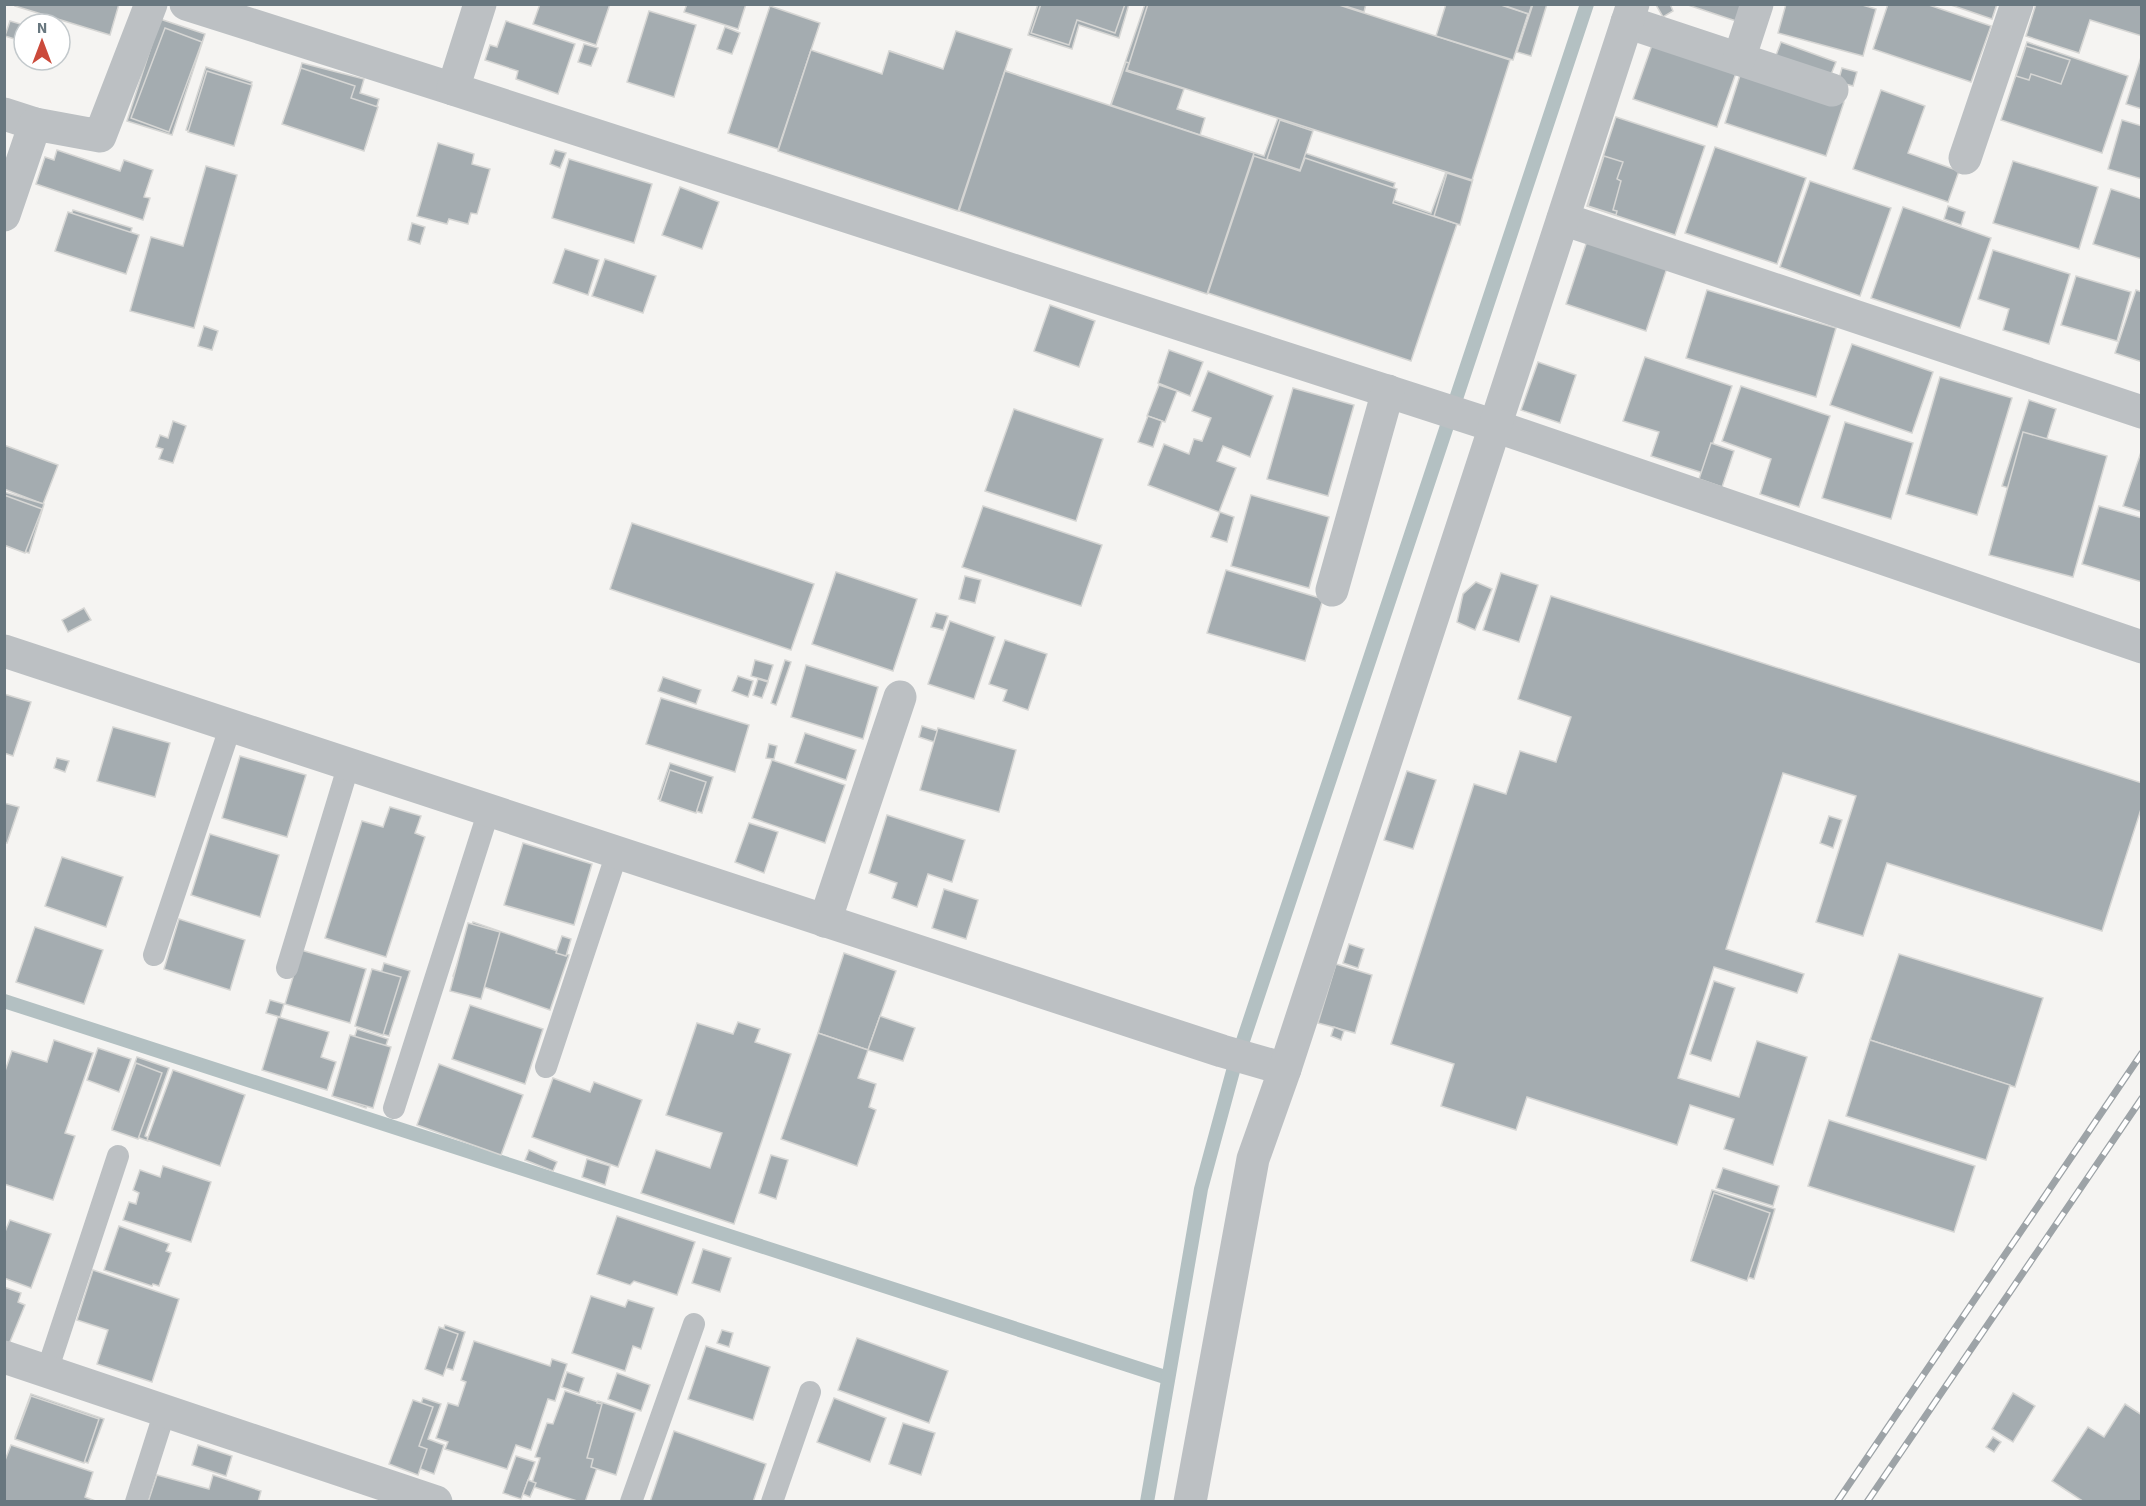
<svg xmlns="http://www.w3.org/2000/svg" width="2146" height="1506" font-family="'Source Sans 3',sans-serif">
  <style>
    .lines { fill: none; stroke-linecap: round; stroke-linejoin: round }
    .stream { stroke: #b3c0c2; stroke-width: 14 }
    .building { fill: #a4acb0; stroke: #d6d6d4; stroke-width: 1.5; fill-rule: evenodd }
    .lane { stroke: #bcc0c3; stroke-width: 22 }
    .street { stroke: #bcc0c3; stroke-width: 33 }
    .rail-casing { stroke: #9da3a7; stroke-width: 7 }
    .rail { stroke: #fff; stroke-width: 4.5; stroke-dasharray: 14; stroke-linecap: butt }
  </style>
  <rect width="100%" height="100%" fill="#f5f4f2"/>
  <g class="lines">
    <g class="stream">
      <path d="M4,1001L1168,1378"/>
      <path d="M1147,1502L1201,1189L1233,1071L1587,4"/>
    </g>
  </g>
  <g class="building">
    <path d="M16,4H119L110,35L15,6Z"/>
    <path d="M540,4H610L596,45L533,24Z"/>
    <path d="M687,4H746L738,29L684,12Z"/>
    <path d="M1038,4H1129L1119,38L1079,25L1072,49L1028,35Z"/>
    <path d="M1041,4H1125L1115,33L1077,20L1069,45L1031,33Z"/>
    <path d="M1145,4H1357L1354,14L1454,47L1468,4H1541L1537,15L1522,10L1405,355L782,147L813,56L881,79L890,51L948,71L958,41L1004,56L1000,69L1110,107ZM1183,86L1278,118L1264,156L1197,134L1203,118L1175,108ZM1313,128L1446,172L1431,213L1390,199L1395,183L1305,153Z"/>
    <path d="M1148,4H1336L1510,60L1472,180L1127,70Z"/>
    <path d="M1339,4H1366L1364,12Z"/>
    <path d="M1446,4H1498L1528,14L1513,60L1436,36Z"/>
    <path d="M1500,4H1532L1529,14Z"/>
    <path d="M1533,4H1547L1531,56L1517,52Z"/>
    <path d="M1670,4L1673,11L1663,17L1656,5Z"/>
    <path d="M1685,4H1745L1739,22Z"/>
    <path d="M1786,4H1859L1876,9L1863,56L1778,33Z"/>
    <path d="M1888,4H1926L1991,26L1971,82L1873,49Z"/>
    <path d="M1948,4H1997L1992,19Z"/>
    <path d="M2036,4H2142V36L2090,20L2079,53L2026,36Z"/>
    <path d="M770,6L820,23L778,149L728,133Z"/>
    <path d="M649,11L696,25L674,97L627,82Z"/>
    <path d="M160,19L205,34L172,135L127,121Z"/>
    <path d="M10,21L24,25V42L5,36Z"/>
    <path d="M506,21L575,44L558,94L516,79L518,71L485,60L490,45L497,47Z"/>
    <path d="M725,27L740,33L732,54L717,49Z"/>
    <path d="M165,28L202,42L169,132L131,118Z"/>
    <path d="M956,31L1012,49L958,211L778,151L811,50L882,74L889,51L943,69Z"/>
    <path d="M1781,42L1836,62L1830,77L1775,58Z"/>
    <path d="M2027,42L2128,76L2102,153L2001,120Z"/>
    <path d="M584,44L598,48L591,66L578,62Z"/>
    <path d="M1652,45L1736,73L1717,127L1633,99Z"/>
    <path d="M2026,46L2070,60L2061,84L2031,74L2029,80L2016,76Z"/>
    <path d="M2142,54V109L2126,104Z"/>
    <path d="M1126,62L1129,63L1126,71L1184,89L1177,109L1205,118L1200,135L1111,105Z"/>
    <path d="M302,63L364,79L360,93L379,99L366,145L286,123Z"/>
    <path d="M206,67L252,82L232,145L186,130Z"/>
    <path d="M301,68L355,86L351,98L378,107L364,151L282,124Z"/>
    <path d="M1842,68L1857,72L1853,86L1838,82Z"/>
    <path d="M1742,69L1844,102L1826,156L1725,123Z"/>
    <path d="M207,71L252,85L234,146L188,132Z"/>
    <path d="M1005,71L1254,153L1207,294L959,211Z"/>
    <path d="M1881,90L1925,106L1908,153L1959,171L1948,202L1853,169Z"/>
    <path d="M1616,117L1705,146L1675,235L1587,206Z"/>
    <path d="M1280,120L1313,131L1300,170L1267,159Z"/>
    <path d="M2122,120L2142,126V179L2108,169Z"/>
    <path d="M438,143L474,154L472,164L490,169L477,214L471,213L468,224L449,219L447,224L417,216Z"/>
    <path d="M1715,147L1806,178L1777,264L1685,233Z"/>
    <path d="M57,150L120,171L124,160L153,170L144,197L150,198L143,220L36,184L45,157L54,160Z"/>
    <path d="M555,150L566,153L560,168L550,164Z"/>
    <path d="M1254,156L1300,171L1305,158L1397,189L1393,203L1457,224L1411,361L1208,293Z"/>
    <path d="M1604,156L1623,162L1617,179L1621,181L1613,210L1617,211L1616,215L1588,206Z"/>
    <path d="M569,159L652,184L634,243L552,218Z"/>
    <path d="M2013,161L2098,187L2079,249L1993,223Z"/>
    <path d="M206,166L237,175L194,328L130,311L151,237L183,246Z"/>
    <path d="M1447,173L1472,181L1473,179L1460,225L1434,216Z"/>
    <path d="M1810,181L1891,208L1860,296L1780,267Z"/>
    <path d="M680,187L719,202L702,249L662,235Z"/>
    <path d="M2111,189L2142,199V259L2093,244Z"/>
    <path d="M1948,206L1965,212L1961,225L1944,219Z"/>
    <path d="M1903,207L1991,238L1960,328L1871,298Z"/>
    <path d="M73,210L132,228L119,269L60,250Z"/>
    <path d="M68,212L139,235L126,274L55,251Z"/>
    <path d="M412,223L425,227L420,244L408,240Z"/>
    <path d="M1587,241L1667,268L1646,331L1566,304Z"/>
    <path d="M565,249L599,260L588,295L553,283Z"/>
    <path d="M1993,250L2070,274L2049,344L2003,330L2009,309L1978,299Z"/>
    <path d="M605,259L656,276L643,313L592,296Z"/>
    <path d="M2076,276L2131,292L2117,341L2061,325Z"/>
    <path d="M1707,290L1836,328L1816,397L1686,358Z"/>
    <path d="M2136,290L2142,292V362L2115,353Z"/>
    <path d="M1050,305L1095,321L1079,367L1034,351Z"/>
    <path d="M204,326L218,331L212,350L198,346Z"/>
    <path d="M1852,344L1933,372L1912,433L1830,405Z"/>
    <path d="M1169,350L1203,362L1190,396L1158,383Z"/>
    <path d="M1645,357L1732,386L1703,473L1651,456L1659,432L1623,421Z"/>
    <path d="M1538,362L1576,375L1560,423L1521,410Z"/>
    <path d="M1208,371L1273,396L1250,457L1223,446L1217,461L1236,468L1219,512L1148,485L1164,444L1189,454L1194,439L1202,441L1211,418L1192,411Z"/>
    <path d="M1940,377L2012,398L1977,515L1906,494Z"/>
    <path d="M1159,385L1177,391L1165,422L1147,416Z"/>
    <path d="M1741,386L1830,416L1799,507L1760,494L1771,459L1722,441Z"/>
    <path d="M1293,388L1354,405L1328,496L1267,479Z"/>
    <path d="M2029,400L2056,409L2030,494L2002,486Z"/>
    <path d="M1014,409L1103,439L1076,521L985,491Z"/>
    <path d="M1148,416L1162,421L1153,447L1138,442Z"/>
    <path d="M173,421L186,426L173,463L159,459L163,449L156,447L160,435L168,438Z"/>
    <path d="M1845,422L1913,443L1891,519L1822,498Z"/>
    <path d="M2023,432L2107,456L2073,577L1989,555Z"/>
    <path d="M1711,443L1734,451L1722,487L1699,479Z"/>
    <path d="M4,445L58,465L43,504L4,489Z"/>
    <path d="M2142,449V512L2123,506Z"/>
    <path d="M4,492L44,504L29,553L4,545Z"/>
    <path d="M4,495L42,509L25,553L4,545Z"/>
    <path d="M1251,495L1329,517L1309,588L1231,566Z"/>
    <path d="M983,506L1102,545L1081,606L962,567Z"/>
    <path d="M2099,506L2142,518V582L2082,564Z"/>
    <path d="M1220,512L1234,517L1227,542L1211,537Z"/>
    <path d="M632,523L814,584L791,650L610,589Z"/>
    <path d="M1226,570L1323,599L1305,661L1207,633Z"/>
    <path d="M836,572L917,599L893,671L812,644Z"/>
    <path d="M1501,573L1538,585L1519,642L1483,630Z"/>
    <path d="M965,576L981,580L975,603L959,599Z"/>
    <path d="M1476,582L1492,589L1475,630L1457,622L1463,594Z"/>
    <path d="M1551,596L2142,783V806L2102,931L1887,863L1863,936L1816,922L1856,796L1783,773L1726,949L1804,974L1797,993L1714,967L1678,1078L1739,1097L1757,1041L1807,1057L1773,1165L1724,1149L1734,1119L1690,1105L1677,1145L1527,1097L1516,1130L1441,1106L1454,1064L1391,1044L1474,784L1506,794L1520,751L1556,762L1571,717L1518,699Z"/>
    <path d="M84,608L91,620L68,632L62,620Z"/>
    <path d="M936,613L948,616L943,630L931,627Z"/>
    <path d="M950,621L995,637L974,699L928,684Z"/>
    <path d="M1005,640L1047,654L1028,710L1003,701L1007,690L989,684Z"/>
    <path d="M755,660L773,665L768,681L751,676Z"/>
    <path d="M785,660L791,662L776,705L771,703Z"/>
    <path d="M806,665L878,687L863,739L791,717Z"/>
    <path d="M738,676L753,681L748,697L732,691Z"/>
    <path d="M663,677L701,690L696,704L658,691Z"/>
    <path d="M758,679L768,682L762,698L753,695Z"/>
    <path d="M4,694L31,702L13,756L4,753Z"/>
    <path d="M661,698L749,725L735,772L646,744Z"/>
    <path d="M922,726L938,731L934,742L919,737Z"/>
    <path d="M113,727L170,743L155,797L97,781Z"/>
    <path d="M938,728L1016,750L999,812L920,790Z"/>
    <path d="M805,733L856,750L846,780L795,763Z"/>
    <path d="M769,744L777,746L774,759L766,758Z"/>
    <path d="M240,756L306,775L287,837L222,818Z"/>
    <path d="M57,758L69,761L65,772L54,768Z"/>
    <path d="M772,760L845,785L825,843L752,818Z"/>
    <path d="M670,763L713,777L702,813L658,799Z"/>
    <path d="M670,770L706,782L696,813L660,801Z"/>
    <path d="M1407,771L1436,780L1413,849L1384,840Z"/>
    <path d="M4,803L19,807L7,843L4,842Z"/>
    <path d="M390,807L421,816L415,833L425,837L386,957L325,938L362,821L383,827Z"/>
    <path d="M887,815L965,840L952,882L928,874L917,907L892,898L897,883L869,873Z"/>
    <path d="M1829,816L1842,820L1833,848L1820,843Z"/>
    <path d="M749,823L778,832L764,873L735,862Z"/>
    <path d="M210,834L279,855L260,917L191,895Z"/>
    <path d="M523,843L592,864L574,925L504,905Z"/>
    <path d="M62,857L123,877L106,927L45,906Z"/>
    <path d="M944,889L978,900L966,939L932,928Z"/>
    <path d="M179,919L245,940L230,990L164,969Z"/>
    <path d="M473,922L569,955L550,1010L453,976Z"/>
    <path d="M468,923L500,932L481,999L450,991Z"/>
    <path d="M35,927L103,950L84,1004L16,982Z"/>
    <path d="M562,936L571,939L566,956L556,953Z"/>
    <path d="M1349,944L1364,949L1358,968L1343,963Z"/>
    <path d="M301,950L366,969L350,1023L285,1004Z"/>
    <path d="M844,953L896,971L868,1050L818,1033Z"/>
    <path d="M1899,954L2043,998L2015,1087L1870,1040Z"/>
    <path d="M384,963L410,971L389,1036L364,1029L379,985L378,984Z"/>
    <path d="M1336,964L1372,975L1355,1033L1318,1023Z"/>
    <path d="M372,969L401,977L383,1035L355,1026Z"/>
    <path d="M1714,981L1735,988L1711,1061L1690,1054Z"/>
    <path d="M270,1000L284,1004L280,1017L266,1013Z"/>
    <path d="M470,1005L543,1029L525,1084L452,1059Z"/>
    <path d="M880,1016L915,1028L903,1061L868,1050Z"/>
    <path d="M278,1017L329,1032L321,1057L336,1062L327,1090L262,1070Z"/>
    <path d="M738,1022L760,1029L755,1042L791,1054L734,1224L641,1193L656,1150L710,1168L722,1133L666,1115L697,1023L733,1034Z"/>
    <path d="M1334,1027L1344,1031L1341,1040L1331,1036Z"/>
    <path d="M357,1029L388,1039L366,1108L335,1097L338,1089L342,1090L355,1052L350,1051Z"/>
    <path d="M818,1033L868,1050L858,1078L876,1084L869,1107L876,1110L857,1166L781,1139Z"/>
    <path d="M350,1035L391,1047L373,1108L332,1096Z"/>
    <path d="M54,1040L93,1053L65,1133L75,1136L53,1200L4,1184V1074L12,1051L47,1062Z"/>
    <path d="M1870,1040L2010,1085L1986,1160L1846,1116Z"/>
    <path d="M98,1048L131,1059L119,1092L87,1080Z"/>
    <path d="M137,1057L169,1068L145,1136L149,1138L148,1141L112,1128Z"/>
    <path d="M136,1063L162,1073L138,1139L112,1130Z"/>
    <path d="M439,1064L523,1095L501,1155L417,1125Z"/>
    <path d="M173,1070L245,1095L220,1166L147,1140Z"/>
    <path d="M553,1078L590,1092L594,1082L642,1100L618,1167L532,1137Z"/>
    <path d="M1829,1120L1975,1166L1954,1232L1808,1186Z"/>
    <path d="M529,1150L557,1162L553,1171L525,1160Z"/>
    <path d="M771,1155L788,1160L776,1199L759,1193Z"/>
    <path d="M587,1159L610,1166L605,1185L582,1177Z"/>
    <path d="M163,1166L211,1182L191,1242L123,1220L129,1202L136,1204L139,1193L133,1190L140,1170L160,1177Z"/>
    <path d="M1723,1168L1779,1186L1773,1206L1716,1188Z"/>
    <path d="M1712,1190L1775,1209L1754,1279L1691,1260Z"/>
    <path d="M1714,1193L1770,1213L1747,1281L1691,1261Z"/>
    <path d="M617,1216L695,1242L677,1295L634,1281L630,1285L597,1274Z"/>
    <path d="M10,1220L51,1234L31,1288L4,1278V1234Z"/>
    <path d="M119,1226L169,1244L166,1251L171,1253L159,1286L153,1284L152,1286L104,1270Z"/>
    <path d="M703,1249L731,1258L720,1292L692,1283Z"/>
    <path d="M93,1270L179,1299L152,1382L97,1364L108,1330L77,1320Z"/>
    <path d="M4,1287L21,1293L18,1302L25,1305L9,1344L4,1342Z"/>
    <path d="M591,1296L625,1307L628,1300L654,1308L641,1349L633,1346L625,1371L572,1353Z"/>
    <path d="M445,1325L465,1332L453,1370L432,1364Z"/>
    <path d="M439,1327L458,1334L443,1376L425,1369Z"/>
    <path d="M722,1330L733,1333L729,1347L717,1343Z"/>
    <path d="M857,1338L948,1371L929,1423L838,1390Z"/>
    <path d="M474,1341L550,1366L552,1359L567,1364L555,1401L548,1399L531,1450L516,1445L507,1469L445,1449L448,1442L436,1438L448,1403L458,1406L466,1382L461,1380Z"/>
    <path d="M706,1346L770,1367L753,1420L688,1399Z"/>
    <path d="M567,1372L584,1378L579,1393L562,1387Z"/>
    <path d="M617,1373L650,1385L641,1411L608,1399Z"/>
    <path d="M565,1391L607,1405L595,1438L606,1442L585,1502H580L531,1486L540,1458L535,1457L547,1423L553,1424Z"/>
    <path d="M2013,1393L2035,1406L2013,1442L1992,1429Z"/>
    <path d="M31,1394L104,1419L88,1463L15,1437Z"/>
    <path d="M31,1396L99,1419L84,1463L15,1439Z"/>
    <path d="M423,1398L441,1404L428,1439L444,1445L434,1474L400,1461Z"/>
    <path d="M834,1398L886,1418L870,1462L817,1442Z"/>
    <path d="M413,1400L433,1407L419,1446L427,1449L418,1475L389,1464Z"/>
    <path d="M598,1401L635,1413L616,1475L591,1467L593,1459L587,1458L602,1404L597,1403Z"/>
    <path d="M2125,1404L2142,1415V1502H2084L2052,1481L2088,1427L2104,1437Z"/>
    <path d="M903,1423L935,1433L921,1475L889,1464Z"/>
    <path d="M674,1431L766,1464L753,1502H650Z"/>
    <path d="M1993,1437L2001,1442L1994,1452L1986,1447Z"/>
    <path d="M11,1445L93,1472L85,1497L98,1502H4V1463Z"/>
    <path d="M198,1445L232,1456L226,1476L192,1465Z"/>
    <path d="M516,1456L535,1462L521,1499L503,1493Z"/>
    <path d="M157,1475L209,1489L213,1475L261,1491L258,1502H148Z"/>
    <path d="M528,1480L536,1483L530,1497L523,1494Z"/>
  </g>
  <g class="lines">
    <g class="lane">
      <path d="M154,955L231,725"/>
      <path d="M287,968L349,764"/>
      <path d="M546,1067L617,853"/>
      <path d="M394,1108L489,810"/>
      <path d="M47,1371L118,1156"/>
      <path d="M136,1502L165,1411"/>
      <path d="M631,1502L694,1324"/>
      <path d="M772,1502L810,1392"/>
    </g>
    <g class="street">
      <path d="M186,4L453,89"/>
      <path d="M480,4L453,89L1495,426L2142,647"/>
      <path d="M1627,22L1832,90"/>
      <path d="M1739,59L1757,4"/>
      <path d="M4,114L35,124"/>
      <path d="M1965,158L2017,4"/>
      <path d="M4,215L35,124L100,136L151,4"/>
      <path d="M1563,219L2142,412"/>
      <path d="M1332,590L1388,391"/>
      <path d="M4,651L1222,1051L1285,1069"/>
      <path d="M825,921L900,697"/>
      <path d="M4,1357L436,1502"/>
      <path d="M1190,1502L1253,1159L1285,1069L1633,4"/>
    </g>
    <g class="rail-casing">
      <g id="rail">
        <path d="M1837,1502L2142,1053"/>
        <path d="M1867,1502L2142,1098"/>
      </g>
    </g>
    <use href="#rail" class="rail"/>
  </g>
  <rect width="2146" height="1506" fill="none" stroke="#68777f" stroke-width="12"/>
  <g transform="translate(42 42)"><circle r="28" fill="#ffffff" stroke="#c3c9cc" stroke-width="1.5"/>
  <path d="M0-4.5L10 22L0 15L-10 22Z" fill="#cb4a3b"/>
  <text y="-9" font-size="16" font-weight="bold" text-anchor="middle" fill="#68777f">N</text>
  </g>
</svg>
